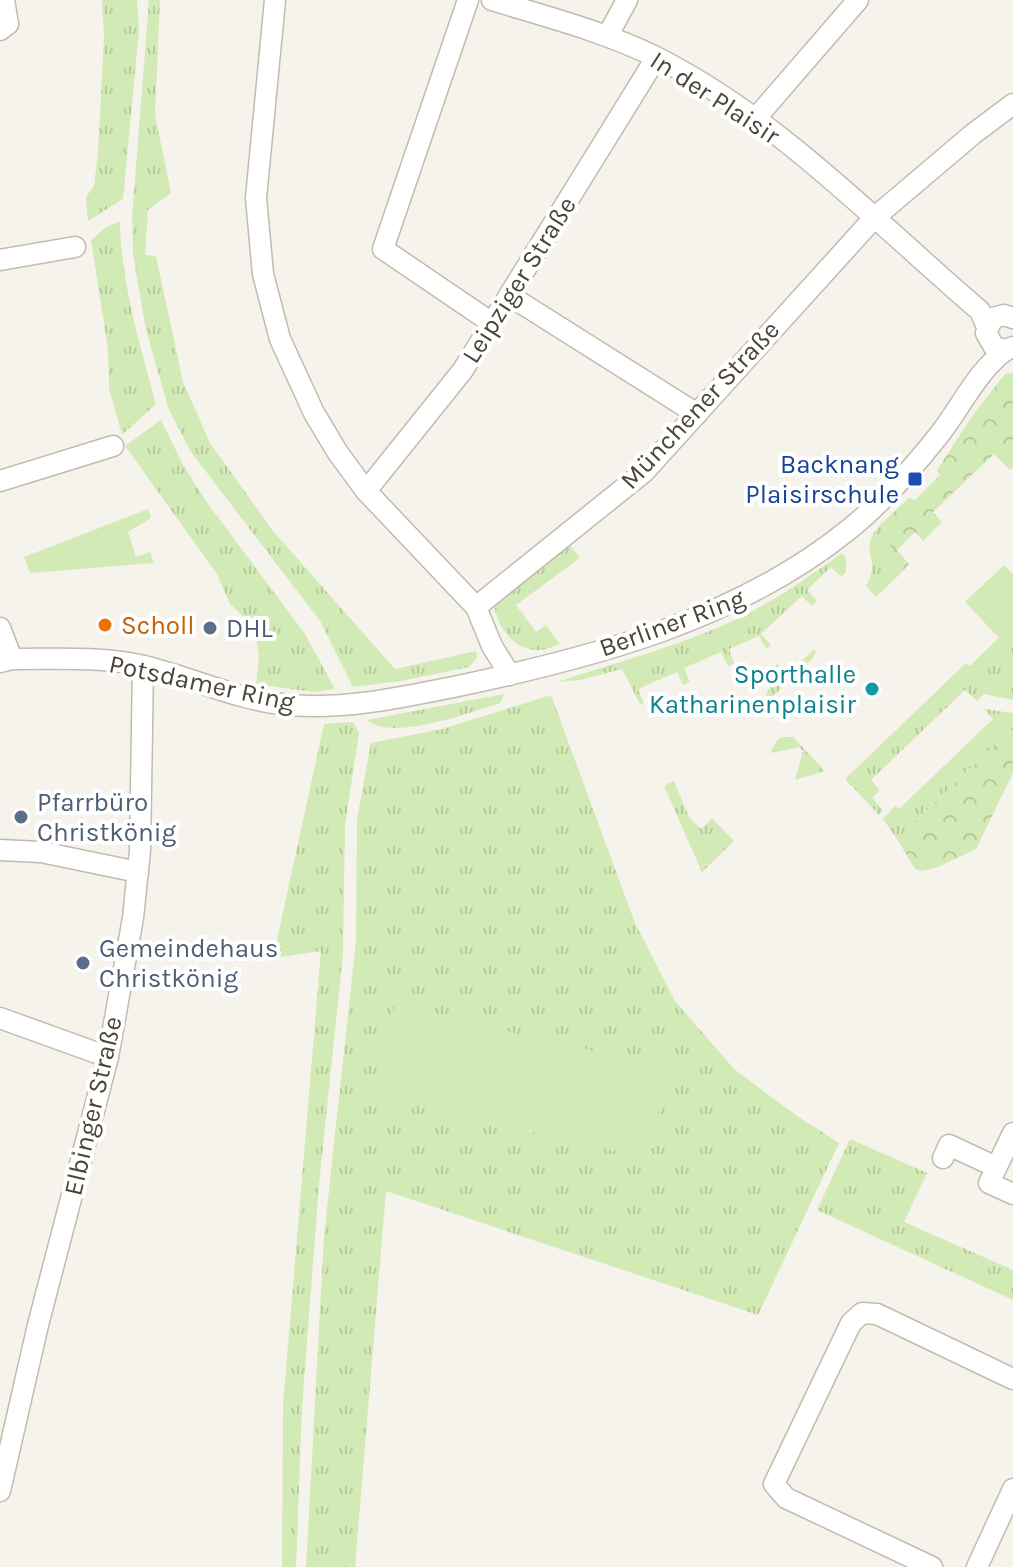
<svg xmlns="http://www.w3.org/2000/svg" width="1013" height="1567" font-family="Karla,sans-serif">
  <style>
    .grass { fill: url(#grass-tufts); fill-rule: evenodd }
    .forest { fill: url(#forest-crowns) }
    .garden { fill: #d2eab5 }
    .lines { fill: none; stroke-linecap: round; stroke-linejoin: round }
    .minor-casing { stroke: #c2bbae; stroke-width: 23 }
    .minor { stroke: #fff; stroke-width: 20 }
    .transit-dot { fill: #1a4fb4; stroke: #fff; stroke-width: 3 }
    .food-dot { fill: #e8710a; stroke: #fff; stroke-width: 3 }
    .service-dot { fill: #5c6f8a; stroke: #fff; stroke-width: 3 }
    .culture-dot { fill: #0f9aa8; stroke: #fff; stroke-width: 3 }
    .labels { text-anchor: middle; dominant-baseline: central; stroke-width: 8; stroke-linejoin: round; paint-order: stroke }
    .street-label { font-size: 26px; fill: #4b4439; stroke: #fff }
    .transit-label { font-size: 26px; fill: #164399; stroke: #fff; text-anchor: end }
    .food-label { font-size: 26px; fill: #c56008; stroke: #fff; text-anchor: start }
    .service-label { font-size: 26px; fill: #4e5e75; stroke: #fff; text-anchor: start }
    .culture-label { font-size: 26px; fill: #0d838f; stroke: #fff; text-anchor: end }
  </style>
  <defs>
    <pattern id="grass-tufts" width="24" height="20" patternUnits="userSpaceOnUse" patternTransform="scale(2)"><rect width="24" height="20" fill="#d2eab5"/><path d="M3 7l-1-3M5 7V3M7 7l1-3M15 17l-1-3M17 17v-4M19 17l1-3" fill="none" stroke="#b6ca9c"/></pattern>
    <pattern id="forest-crowns" width="20" height="18" patternUnits="userSpaceOnUse" patternTransform="scale(2)"><rect width="20" height="18" fill="#d2eab5"/><path d="M2 6a3 3 0 1 1 6 0M12 15a3 3 0 1 1 6 0" fill="none" stroke="#b6ca9c"/></pattern>
  </defs>
  <rect width="100%" height="100%" fill="#f6f3ec"/>
  <g class="grass">
    <path d="M102,0H137L139,30L123,199L88,221L86,197L94,186L98,153L104,37Z"/>
    <path d="M149,0H160L155,115L171,193L148,210L145,255L156,256L183,382L210,443L273,531L395,669L476,651L477,658L469,667L401,681L353,687L320,621L191,452L169,410L162,386L146,330L133,255L132,217Z"/>
    <path d="M120,221C121,283 140,345 156,404L122,435L109,388L108,349L91,240L106,227Z"/>
    <path d="M161,420L183,465L206,501L305,634L335,689L314,692L256,684L259,656L256,638L250,623L230,604L217,574L125,446Z"/>
    <path d="M883,522L899,575L876,597L866,586C884,558 854,550 883,522Z"/>
    <path d="M570,545L580,558L516,605L536,632L546,625L560,644C552,647 544,651 535,650C513,649 496,625 494,605L503,595Z"/>
    <path d="M842,553L846,558V572L841,577L831,567L807,590L817,601L812,606L802,596L761,634L771,645L766,649L759,636L729,649L734,663L728,666L721,652L684,668L690,682L683,685L677,672L638,689L644,703L640,704L622,669L580,680L557,682C617,662 680,646 737,619C775,601 808,577 842,553Z"/>
    <path d="M1013,624V700L984,694L977,701L965,690L871,780L880,790L872,798L883,810L879,815L845,779L966,663L970,666Z"/>
    <path d="M814,649L816,652L813,658L767,702L764,700L772,681L767,679L777,663L788,674Z"/>
    <path d="M504,694L500,703C471,712 392,742 367,720Z"/>
    <path d="M551,695L635,923L675,1001L734,1069L797,1116L839,1143L758,1315L386,1191L355,1567H306L324,1236L356,941L357,819L371,743L442,729ZM395,1006L668,1068L648,1158L374,1096Z"/>
    <path d="M984,709L1013,713V730L1008,732L897,839L883,819L895,806L899,809L993,719Z"/>
    <path d="M353,722L359,733L345,825L343,954L319,1184L302,1408L296,1567H282L283,1405L321,951L273,958L324,724Z"/>
    <path d="M785,737H793L825,771L795,780L803,751L799,747L772,753L771,750L778,739Z"/>
    <path d="M674,781L689,817L701,829L712,818L734,841L702,872L664,786Z"/>
    <path d="M850,1139L927,1173L904,1222L1013,1270V1300L817,1210Z"/>
  </g>
  <g class="forest">
    <path d="M1013,373V467L1010,470L994,454L933,512L942,522L923,541L915,532L897,550L909,564L899,575L883,522L910,497L914,501L940,475L937,470L973,415L1005,374Z"/>
    <path d="M1013,730V773L976,849L938,867L922,871L915,869L897,839L1008,732Z"/>
  </g>
  <g class="garden">
    <path d="M148,509L151,518L128,532L136,557L150,552L154,563L30,573L24,557Z"/>
    <path d="M1004,565L1013,574V624L999,638L965,602Z"/>
    <path d="M395,1006L668,1068L648,1158L374,1096Z"/>
  </g>
  <g class="lines">
    <g class="minor-casing">
      <g id="minor">
        <path d="M275,0L256,198L263,274L280,339L314,413L338,453L366,491L476,607L492,646L510,675"/>
        <path d="M468,0L383,249L492,323"/>
        <path d="M492,0C547,17 602,31 654,56C778,118 876,222 980,311L987,327"/>
        <path d="M0,30L8,24L4,0"/>
        <path d="M608,35L627,0"/>
        <path d="M756,118L858,0"/>
        <path d="M0,260L75,247"/>
        <path d="M510,296L697,414"/>
        <path d="M1013,318L1004,315L993,318L986,333L994,347L1006,350L1013,347"/>
        <path d="M0,481L113,446"/>
        <path d="M366,491L463,370L656,58"/>
        <path d="M476,607L644,472L874,218L973,134L1013,104"/>
        <path d="M0,628L12,659"/>
        <path d="M0,662L12,659C55,659 102,656 144,666C193,678 240,701 290,705C346,710 403,697 458,686C595,657 736,620 847,531C881,504 912,469 939,435C961,407 977,371 1006,350"/>
        <path d="M0,850L41,852L138,872"/>
        <path d="M0,1018L108,1057"/>
        <path d="M1013,1133L989,1183L1013,1194"/>
        <path d="M943,1158L949,1145L996,1167"/>
        <path d="M0,1491L38,1325L108,1057L133,918L140,850L143,666"/>
        <path d="M932,1567L786,1498L774,1484L851,1323L862,1313L877,1314L1013,1379"/>
        <path d="M977,1567L1013,1489"/>
      </g>
    </g>
    <use href="#minor" class="minor"/>
  </g>
  <rect class="transit-dot" x="907" y="471" width="16" height="16" rx="4"/>
  <circle class="food-dot" cx="105" cy="625" r="8"/>
  <g class="service-dot">
    <circle cx="210" cy="628" r="8"/>
    <circle cx="21" cy="817" r="8"/>
    <circle cx="83" cy="963" r="8"/>
  </g>
  <circle class="culture-dot" cx="872" cy="689" r="8"/>
  <g class="labels">
    <g class="street-label">
      <text transform="translate(715 98) rotate(33)">In der Plaisir</text>
      <text transform="translate(519 280) rotate(-58)">Leipziger Straße</text>
      <text transform="translate(700 405) rotate(-47)">Münchener Straße</text>
      <text transform="translate(672 623) rotate(-20)">Berliner Ring</text>
      <text transform="translate(202 683) rotate(12)">Potsdamer Ring</text>
      <text transform="translate(93 1106) rotate(-77)">Elbinger Straße</text>
    </g>
    <g class="transit-label">
      <text x="899" y="464">Backnang<tspan x="899" dy="30">Plaisirschule</tspan></text>
    </g>
    <g class="food-label">
      <text x="121" y="625">Scholl</text>
    </g>
    <g class="service-label">
      <text x="226" y="628">DHL</text>
      <text x="37" y="802">Pfarrbüro<tspan x="37" dy="30">Christkönig</tspan></text>
      <text x="99" y="948">Gemeindehaus<tspan x="99" dy="30">Christkönig</tspan></text>
    </g>
    <g class="culture-label">
      <text x="856" y="674">Sporthalle<tspan x="856" dy="30">Katharinenplaisir</tspan></text>
    </g>
  </g>
</svg>
